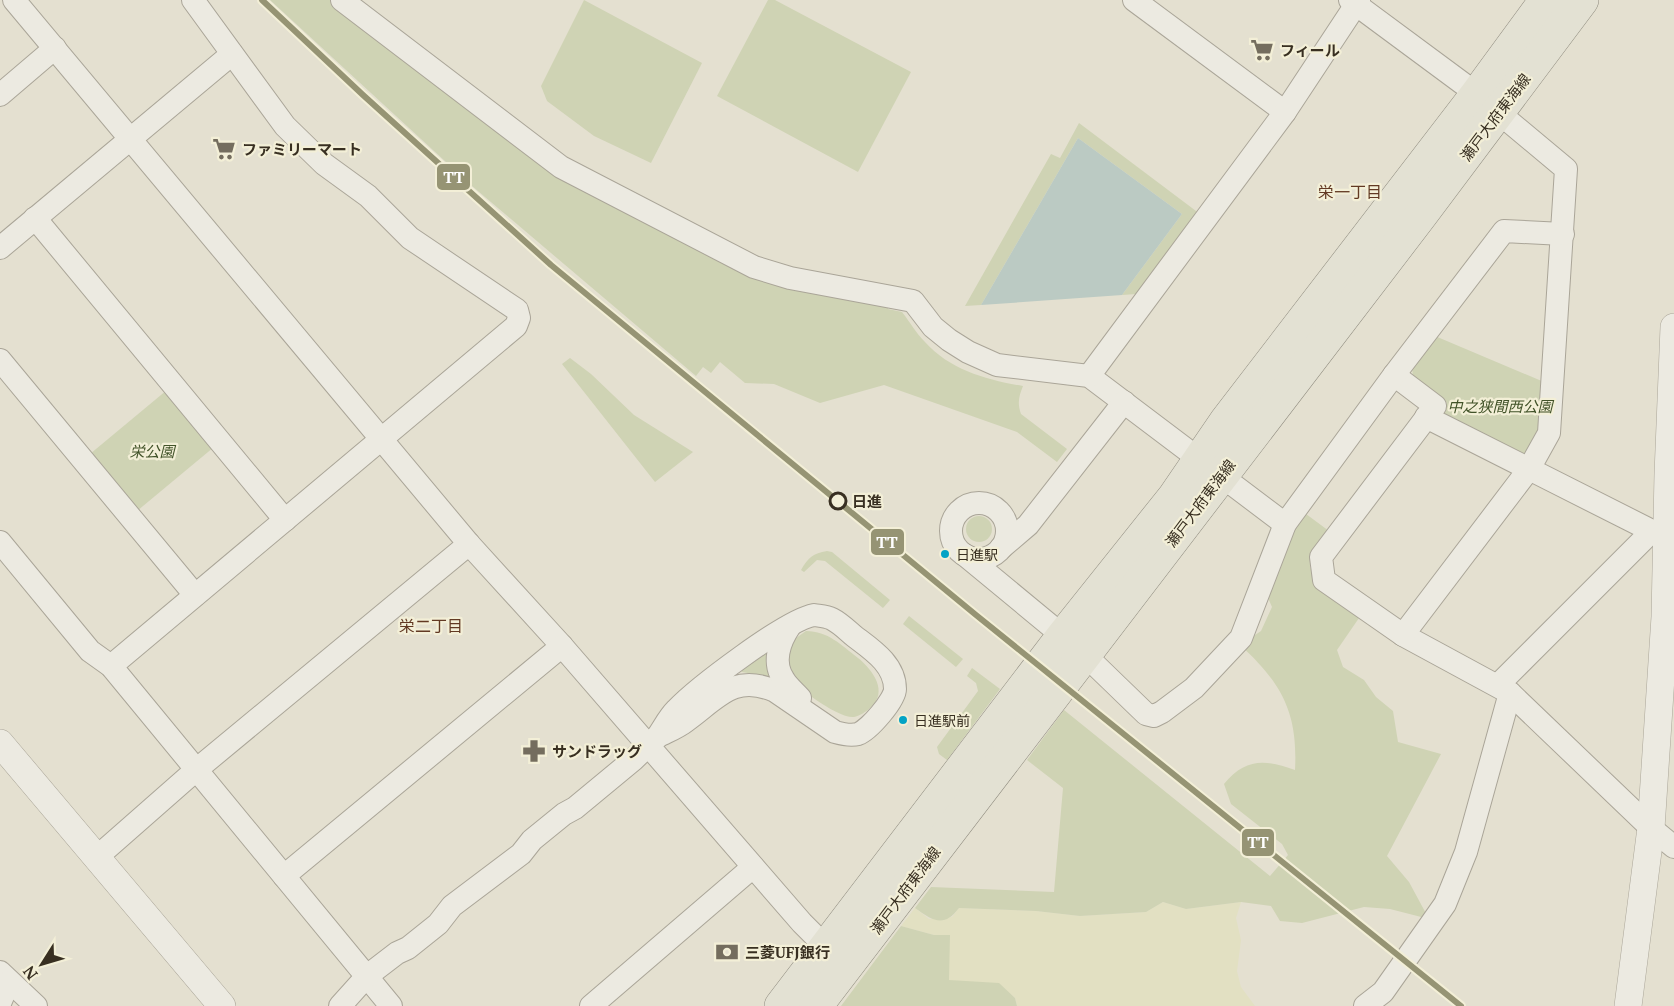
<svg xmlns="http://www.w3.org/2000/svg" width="1674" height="1006" font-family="'PT Serif','Noto Sans JP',serif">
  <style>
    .farmland { fill: #e2e0c2 }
    .green { fill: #cfd3b4 }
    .water { fill: #bbcac3 }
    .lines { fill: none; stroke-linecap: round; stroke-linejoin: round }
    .minor-casing { stroke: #aaa598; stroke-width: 24 }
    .tertiary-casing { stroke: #aaa598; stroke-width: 28 }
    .primary-casing { stroke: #8f8b7f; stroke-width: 34 }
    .minor { stroke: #eceae1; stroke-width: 22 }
    .tertiary { stroke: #eceae1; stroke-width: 27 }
    .primary { stroke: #e3e1d3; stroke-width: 33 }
    .rail-1-casing { stroke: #f3efd7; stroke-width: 10 }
    .rail-1 { stroke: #969474; stroke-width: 6 }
    .stop-dot { fill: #f3efd7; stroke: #382f21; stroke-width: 3 }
    .bus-dot { fill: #03a3c5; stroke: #f3efd7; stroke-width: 2 }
    .labels { text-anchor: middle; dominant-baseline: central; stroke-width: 4.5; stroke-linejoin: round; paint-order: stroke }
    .bus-label { font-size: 14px; fill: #382f21; stroke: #f3efd7; text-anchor: start }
    .poi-label { font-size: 15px; font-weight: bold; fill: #382f21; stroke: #f3efd7; text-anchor: start }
    .street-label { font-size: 15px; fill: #382f21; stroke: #f3efd7 }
    .park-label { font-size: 15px; font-style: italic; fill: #425329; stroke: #f3efd7 }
    .stop-label { font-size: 15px; font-weight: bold; fill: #382f21; stroke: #f3efd7; text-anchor: start }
    .neighbourhood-label { font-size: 16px; fill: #623923; stroke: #f3efd7 }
    .line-badge { stroke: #f3efd7; stroke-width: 2 }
    .badge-label { font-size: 16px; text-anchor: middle; font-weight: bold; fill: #fff }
  </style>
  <rect width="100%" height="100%" fill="#e4e0d0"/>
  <path class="farmland" d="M1163,902L1186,909L1241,902L1236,918L1241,940L1237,971L1241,987L1255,1006H1017L1015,998L999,984L948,981L949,935H934L901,926L915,908L929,919L952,917L959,908L1036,911L1080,916L1146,912Z"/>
  <g class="green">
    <path d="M270,0H331L559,174L743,269L889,303L888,309L902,312C910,322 916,333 925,342C950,370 987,380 1023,386C1019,396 1017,403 1021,414L1067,449L1057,462L1017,432L884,385L820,403L774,384L745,383L720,362L711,373L703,367L696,376L472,186Z"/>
    <path d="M584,0L702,63L651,163L594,136L547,101L541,86Z"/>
    <path d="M768,0H775L911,72L858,172L717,96Z"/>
    <path d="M1079,123L1200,214L1137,294L1122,295L1182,214L1078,138L981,305L965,306L1051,154L1060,158Z"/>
    <path d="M1435,336L1544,382L1539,429L1523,462L1437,417L1447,403L1413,377L1412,367Z"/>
    <path d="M570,358L591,374L634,415L693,452L655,482L562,364Z"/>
    <path d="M167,390L214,447L137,511L90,454Z"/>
    <path d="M1302,511L1329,531C1323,538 1315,546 1312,554C1300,579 1342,604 1359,618L1337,650L1343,667L1364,680L1376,697L1393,711L1398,742L1441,754L1387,856L1409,882L1429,919L1390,909L1364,907L1302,923L1280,921L1271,906L1241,902L1186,909L1163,902L1146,912L1080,916L1036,911L959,908C944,928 933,921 915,908L931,887L1054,892L1063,788L1027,760L1064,710L1270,876L1288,855L1282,844L1231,804L1224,784C1245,758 1265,759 1295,770C1298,713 1282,683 1240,645L1261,631L1272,607L1265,591Z"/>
    <circle cx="979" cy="529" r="13"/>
    <path d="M827,551L832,552L890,600L883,608L825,561L817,560L804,572L801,570C808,558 813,553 827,551Z"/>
    <path d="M909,616L963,659L956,667L903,624Z"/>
    <path d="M806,631C828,631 841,645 858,658C873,670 889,692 870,708C866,712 859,716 854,717C839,719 791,685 787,671C786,663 788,651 789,643Z"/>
    <path d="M770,649V677L742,672L741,670Z"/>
    <path d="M972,668L1000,689L947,760L939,754L937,747L978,691L976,683L967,676Z"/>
    <path d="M901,926L934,935H950L949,980L999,983L1015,998L1017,1006H841Z"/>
  </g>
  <path class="water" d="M1078,138L1182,214L1122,295L981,305Z"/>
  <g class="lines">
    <g class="minor-casing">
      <g id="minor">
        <path d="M14,0L469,544L562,646L802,923L826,947L837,956"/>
        <path d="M342,0L561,167L754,267L790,278L913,301L933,327L949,340L968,352L997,365L1089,376L1285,524"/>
        <path d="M1134,0L1285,112"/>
        <path d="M1350,0L1477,94"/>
        <path d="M0,95L55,48"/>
        <path d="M35,218L285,520"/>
        <path d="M0,248L232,54"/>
        <path d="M0,360L195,595"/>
        <path d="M1394,375L1435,406L1321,557L1324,580L1403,635L1510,693L1651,828L1674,847"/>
        <path d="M1089,376L1285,112L1359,0"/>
        <path d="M1426,417L1652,531"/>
        <circle cx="979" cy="531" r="28"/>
        <path d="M0,542L90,651L111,666L391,1006"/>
        <path d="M1001,548L1028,525L1124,402"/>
        <path d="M965,555L1063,636"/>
        <path d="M814,615C820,616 826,616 832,619C840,623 847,630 854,636C871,649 895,664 895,689C895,700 869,730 858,734C850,736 842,734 835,732L775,691C733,673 717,699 686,721C677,728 666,732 657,737C663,729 668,718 676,710C697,688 786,620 814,615Z"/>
        <path d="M790,626C779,642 772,663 784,680C788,687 795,692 800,698"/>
        <path d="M1403,635L1529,469L1549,433L1566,169L1499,113"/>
        <path d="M1084,654L1146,714L1154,716L1162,712L1194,688L1241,638L1285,524L1394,375L1504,231L1563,234"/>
        <path d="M111,666L516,326L519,318L517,310L410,238L368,196L324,164L285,126L193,0"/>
        <path d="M1498,685L1652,531L1664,538"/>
        <path d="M97,857L196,770L469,544"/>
        <path d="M284,876L562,646"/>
        <path d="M0,972L36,1006"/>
        <path d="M0,1003L9,982"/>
        <path d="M340,1006L367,976L397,953L408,948L438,924L452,906L521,854L532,840L564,814L575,808L633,760L657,737"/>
        <path d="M591,1006L753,867"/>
        <path d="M1365,1006L1383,992L1445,904L1466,852L1510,693"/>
      </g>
    </g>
    <g class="tertiary-casing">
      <g id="tertiary">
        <path d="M0,743L222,1006"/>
        <path d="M1628,1006L1651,828L1665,617L1668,474L1674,327"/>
      </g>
    </g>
    <g class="primary-casing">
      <g id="primary">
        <path d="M781,1006L1063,636L1174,497L1226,421L1477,94L1546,0"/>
        <path d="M816,1006L1421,215L1582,0"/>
      </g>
    </g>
    <use href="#minor" class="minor"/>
    <use href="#tertiary" class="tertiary"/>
    <use href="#primary" class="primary"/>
    <g class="rail-1-casing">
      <path id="rail-1" d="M262,0L363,95L551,265L976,615L1461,1006"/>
    </g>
    <use href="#rail-1" class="rail-1"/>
  </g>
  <defs>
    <g id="supermarket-bare" transform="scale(1.8)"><path d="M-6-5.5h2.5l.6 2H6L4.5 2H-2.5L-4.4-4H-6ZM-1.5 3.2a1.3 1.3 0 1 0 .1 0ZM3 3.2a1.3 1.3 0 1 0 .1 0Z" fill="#746d5e" stroke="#f3efd7" stroke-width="2.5" paint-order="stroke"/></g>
    <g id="pharmacy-bare" transform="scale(1.8)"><path d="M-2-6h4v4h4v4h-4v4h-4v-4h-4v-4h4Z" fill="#746d5e" stroke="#f3efd7" stroke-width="2.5" paint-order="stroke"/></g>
    <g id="bank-bare" transform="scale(1.8)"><path d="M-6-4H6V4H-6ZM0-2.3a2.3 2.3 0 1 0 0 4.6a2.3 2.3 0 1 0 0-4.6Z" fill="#746d5e" stroke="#f3efd7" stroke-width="2.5" paint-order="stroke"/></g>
  </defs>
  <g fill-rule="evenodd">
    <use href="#supermarket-bare" x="1262" y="50"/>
    <use href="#supermarket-bare" x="224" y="149"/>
    <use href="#pharmacy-bare" x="534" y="751"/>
    <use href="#bank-bare" x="727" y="952"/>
  </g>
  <circle class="stop-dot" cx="838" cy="501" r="8"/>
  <g class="bus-dot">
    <circle cx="945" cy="554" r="5"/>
    <circle cx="903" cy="720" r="5"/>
  </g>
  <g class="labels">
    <g class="bus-label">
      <text x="956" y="554">日進駅</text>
      <text x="914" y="720">日進駅前</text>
    </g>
    <g class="poi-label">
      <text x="1280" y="50">フィール</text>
      <text x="242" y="149">ファミリーマート</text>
      <text x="552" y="751">サンドラッグ</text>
      <text x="745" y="952">三菱UFJ銀行</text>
    </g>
    <g class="street-label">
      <text transform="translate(1495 117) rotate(-53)">瀬戸大府東海線</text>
      <text transform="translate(1200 503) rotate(-53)">瀬戸大府東海線</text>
      <text transform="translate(905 890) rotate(-53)">瀬戸大府東海線</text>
    </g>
    <g class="park-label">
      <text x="1500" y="406">中之狭間西公園</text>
      <text x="152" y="451">栄公園</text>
    </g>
    <g class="stop-label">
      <text x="852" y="501">日進</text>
    </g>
    <g class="neighbourhood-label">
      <text x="1350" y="192">栄一丁目</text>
      <text x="431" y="626">栄二丁目</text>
    </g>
  </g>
  <g class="line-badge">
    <rect x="436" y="163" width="35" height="28" rx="6" fill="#969474"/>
    <rect x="870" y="528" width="35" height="28" rx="6" fill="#969474"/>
    <rect x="1241" y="828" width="34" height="29" rx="6" fill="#969474"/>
  </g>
  <g class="badge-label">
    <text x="454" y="183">TT</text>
    <text x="887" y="548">TT</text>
    <text x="1258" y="848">TT</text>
  </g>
  <g transform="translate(42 964) rotate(233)" stroke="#f3efd7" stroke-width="4.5" paint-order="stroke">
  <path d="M0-4.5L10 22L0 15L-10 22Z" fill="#382f21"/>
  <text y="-9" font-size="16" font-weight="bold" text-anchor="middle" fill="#382f21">N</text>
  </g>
</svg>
